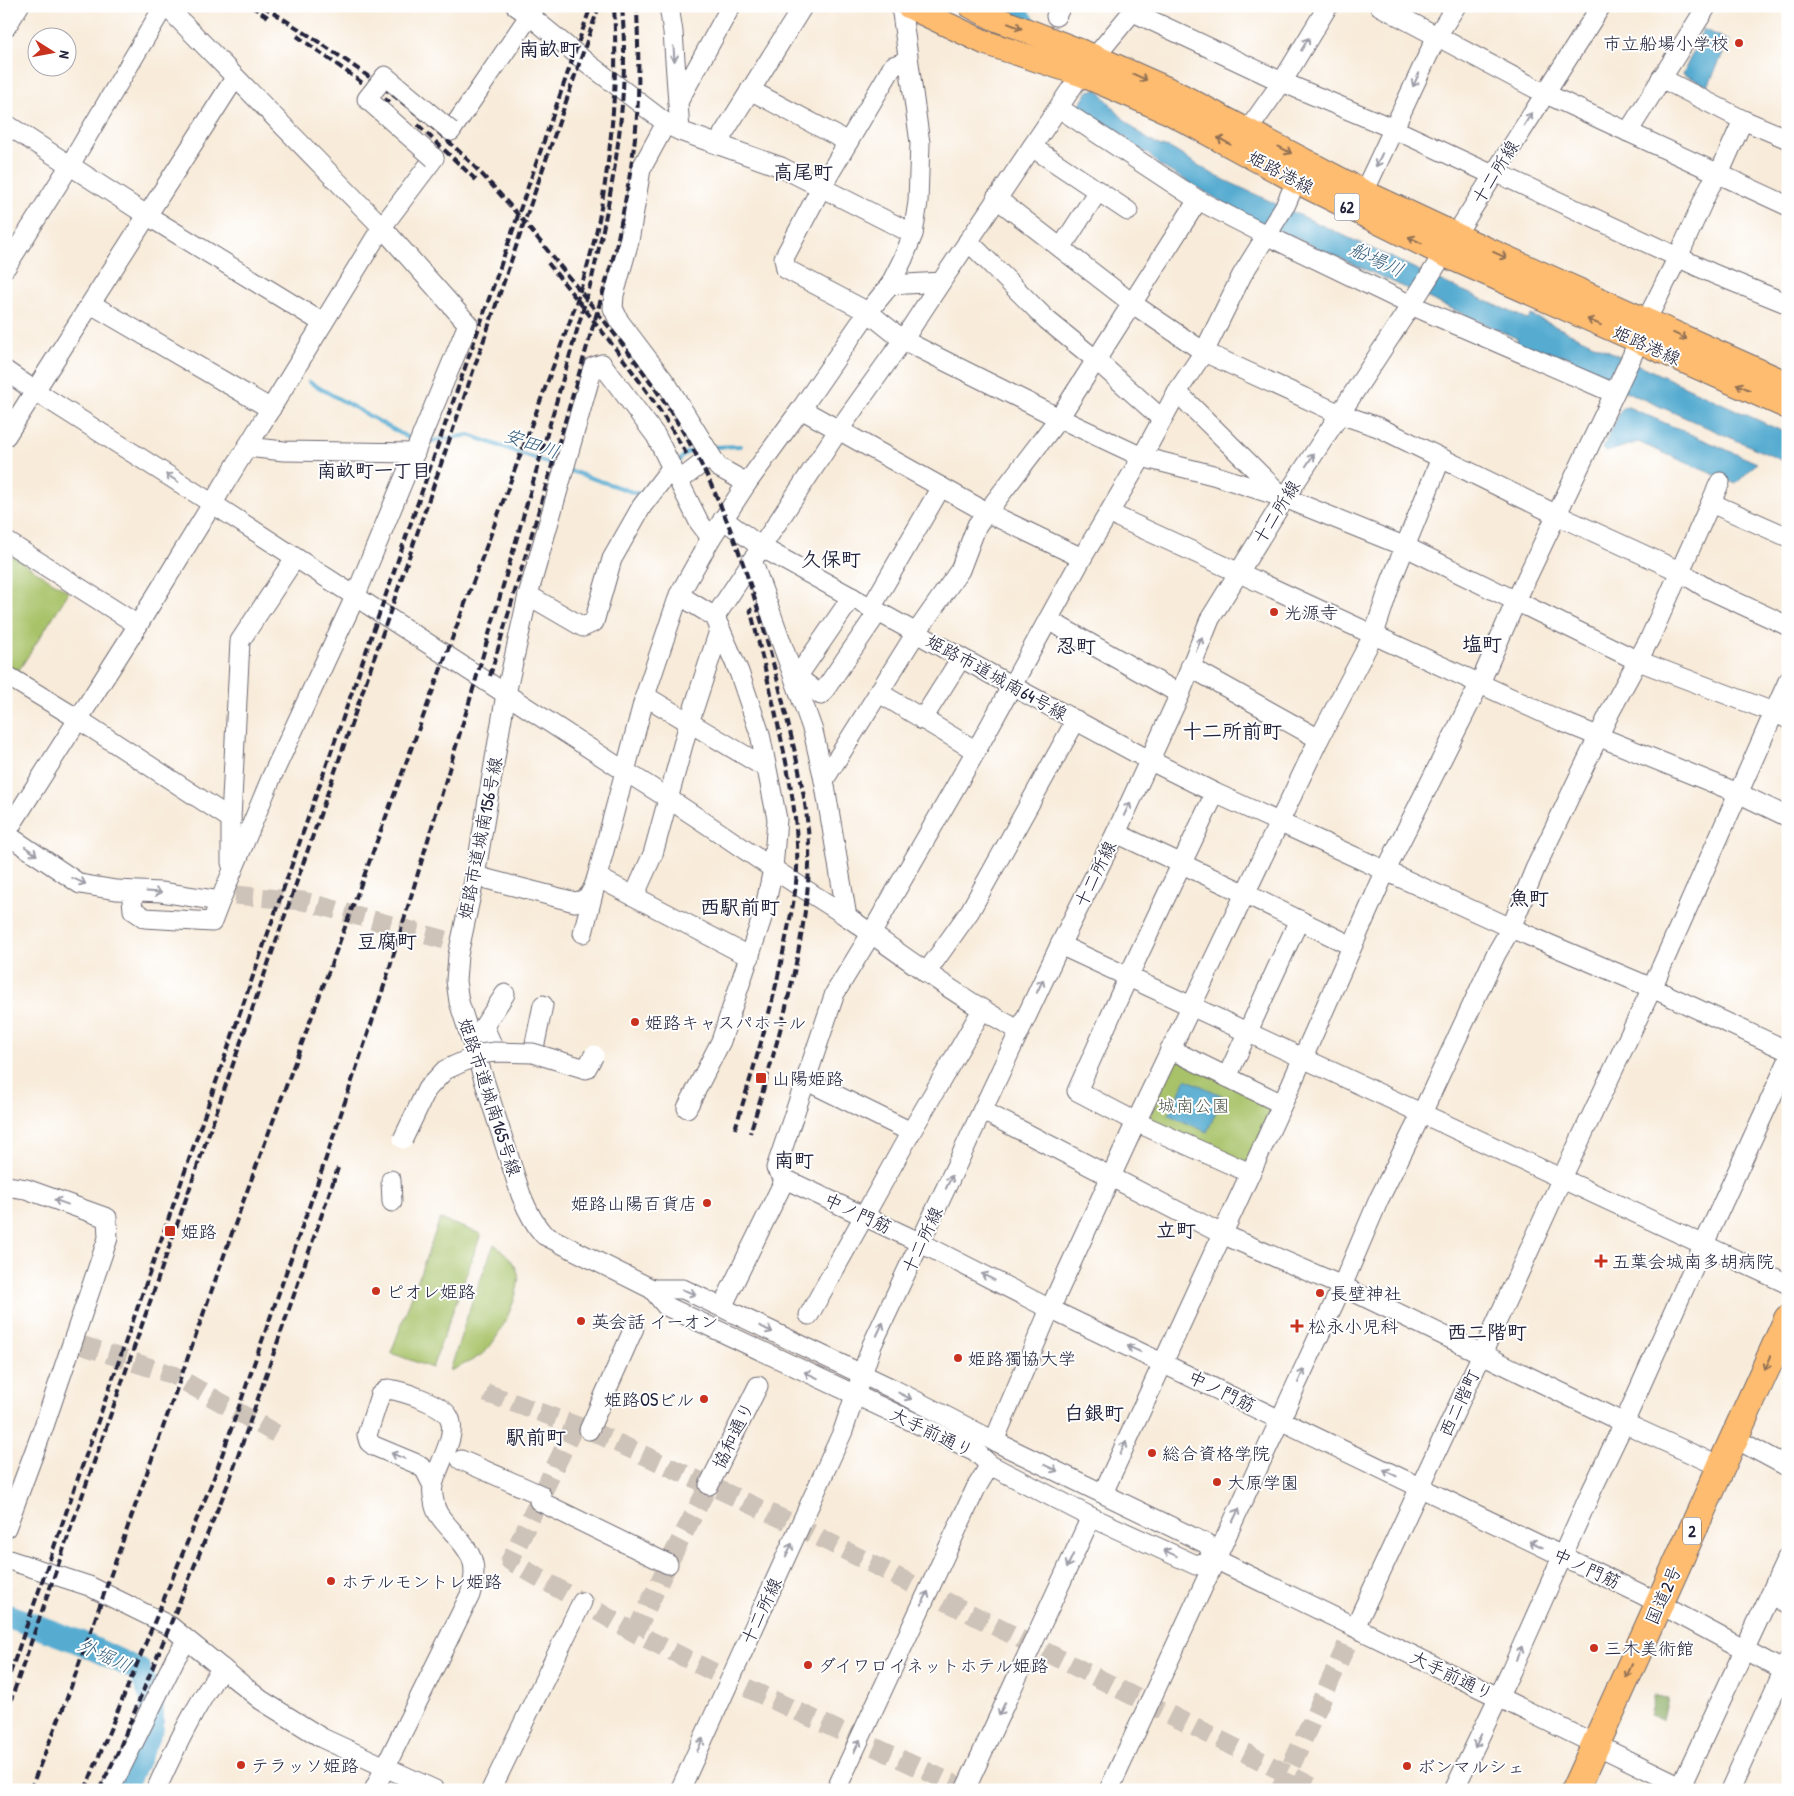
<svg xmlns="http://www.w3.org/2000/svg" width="1794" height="1796" font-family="'Patrick Hand','Klee One',sans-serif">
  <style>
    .green { fill: #a7c268; stroke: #647252 }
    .forest { fill: #85a85c; stroke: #54654c }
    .water { fill: #54abd0; stroke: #3b6686 }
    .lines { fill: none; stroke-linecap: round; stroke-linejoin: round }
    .stream { stroke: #54abd0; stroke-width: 4 }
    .river { stroke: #54abd0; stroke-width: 24 }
    .minor-tunnel { stroke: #cdc3b9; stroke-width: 19; stroke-dasharray: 19 9; stroke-linecap: butt }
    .minor-casing { stroke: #6d6872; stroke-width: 21 }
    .major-casing { stroke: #6d6872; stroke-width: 26 }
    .highway-casing { stroke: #6d6872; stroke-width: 30 }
    .minor { stroke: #fff; stroke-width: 19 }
    .major { stroke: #fdbc6f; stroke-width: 24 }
    .highway { stroke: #fdbc6f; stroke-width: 28 }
    .rail { stroke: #22223b; stroke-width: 4; stroke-dasharray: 8 4; stroke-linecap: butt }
    .minor-bridge-casing { stroke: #6d6872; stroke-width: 21; stroke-linecap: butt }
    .minor-bridge { stroke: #fff; stroke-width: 19 }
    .oneway { stroke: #906f55 }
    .oneway2 { stroke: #9c9ca7 }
    .poi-dot { fill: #c8321e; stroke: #fff; stroke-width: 2 }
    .labels { text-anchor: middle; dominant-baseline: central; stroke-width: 4; stroke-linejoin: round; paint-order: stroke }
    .shield { fill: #fff; stroke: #646476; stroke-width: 1 }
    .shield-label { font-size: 16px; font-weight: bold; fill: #22223b }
    .poi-label { font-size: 18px; fill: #22223b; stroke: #fff; text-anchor: start }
    .street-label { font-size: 18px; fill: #22223b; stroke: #fff }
    .park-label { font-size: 18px; fill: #515a4b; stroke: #fff }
    .water-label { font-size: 19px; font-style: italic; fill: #38607e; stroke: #fff }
    .neighbourhood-label { font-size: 19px; font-weight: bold; fill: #22223b; stroke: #fff }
    .quarter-label { font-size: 20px; font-weight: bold; fill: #22223b; stroke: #fff }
  </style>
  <rect width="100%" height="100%" fill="#fff"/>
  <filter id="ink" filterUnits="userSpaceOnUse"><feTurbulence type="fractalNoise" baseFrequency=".02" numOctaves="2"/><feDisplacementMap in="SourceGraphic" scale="10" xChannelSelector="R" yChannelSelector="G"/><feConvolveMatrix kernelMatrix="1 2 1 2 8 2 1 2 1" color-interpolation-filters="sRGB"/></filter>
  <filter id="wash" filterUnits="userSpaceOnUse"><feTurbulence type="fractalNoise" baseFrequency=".0096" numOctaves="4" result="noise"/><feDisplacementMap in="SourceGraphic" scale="20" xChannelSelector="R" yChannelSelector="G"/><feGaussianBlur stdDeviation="1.12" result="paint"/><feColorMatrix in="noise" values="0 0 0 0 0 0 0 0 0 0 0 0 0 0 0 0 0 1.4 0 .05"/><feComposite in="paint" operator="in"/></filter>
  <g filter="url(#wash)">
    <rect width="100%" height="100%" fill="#f8ebd9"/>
    <g class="green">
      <path d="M6,552L69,592L17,673L6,667Z"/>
      <path d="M1175,1058L1274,1107L1246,1165L1148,1121Z"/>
      <path d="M440,1219L481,1234L432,1368L391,1353Z"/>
      <path d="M494,1244C504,1252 514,1260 518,1273C522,1292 500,1336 487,1350C480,1358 460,1366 450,1371L468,1313Z"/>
    </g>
    <path class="forest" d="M1654,1696L1668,1698L1663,1720L1649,1716Z"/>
    <g class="water">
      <path d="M1703,29L1729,41L1708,86L1683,74Z"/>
      <path d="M1098,89C1113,109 1144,145 1170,148L1216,176L1450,285L1527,319L1531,315L1788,434V463L1516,343L1518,339L1241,213L1159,165L1147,153L1133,146L1126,138L1104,123L1089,121L1074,114L1088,91Z"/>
      <path d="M1628,407L1757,463L1736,484L1638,442L1607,452L1602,449L1622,408Z"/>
      <path d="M1186,1079L1223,1096L1207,1132L1169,1115Z"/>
    </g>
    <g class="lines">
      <g class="stream">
        <path d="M309,382L414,441"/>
        <path d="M425,442L469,435L559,467"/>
        <path d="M712,447L740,446"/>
        <path d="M677,463L686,453L700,449"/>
        <path d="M568,470L635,493H645"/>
      </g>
      <g class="river">
        <path d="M1012,6L1035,40"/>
        <path d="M6,1615L79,1642L139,1670L152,1698V1727L123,1790"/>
      </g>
    </g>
  </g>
  <g filter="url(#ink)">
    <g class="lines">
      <g class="minor-tunnel">
        <path d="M235,895L303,901L449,941"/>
        <path d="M81,1345L173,1375L280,1436"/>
        <path d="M486,1393L589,1430L785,1520L1319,1790"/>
        <path d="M575,1425L510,1561L635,1633L717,1674L967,1790"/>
        <path d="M635,1633L668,1564L709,1485"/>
        <path d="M1280,1790L1355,1627"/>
      </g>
      <g class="minor-casing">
        <g id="minor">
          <path d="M166,6L382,227L468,324L355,597L272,776L220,901"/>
          <path d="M516,6L529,15L586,62L666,123L676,129"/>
          <path d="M669,6L673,32L680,131L781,167L913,234"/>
          <path d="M1380,6L1544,93L1788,206"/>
          <path d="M1131,11L1282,82L1394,129L1493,175"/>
          <path d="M1056,16L1061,6"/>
          <path d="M6,27L19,6"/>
          <path d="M908,61L893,66L821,188L784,258L786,269L868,312L903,340L1059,418L1142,457L1213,475L1285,498L1406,547L1636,660L1773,712L1788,719"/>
          <path d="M1661,78L1743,120L1788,139"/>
          <path d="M750,90L848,142"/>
          <path d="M678,102L731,6"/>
          <path d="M1059,108L1198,200L1266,235L1411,305L1614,393"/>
          <path d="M666,123L641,169L629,241L614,295L613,308L619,321L668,386L718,467L747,483"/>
          <path d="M6,124L148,216L323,323"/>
          <path d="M1248,130L1282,82L1328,6"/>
          <path d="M451,131L536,6"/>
          <path d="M1628,132L1707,6"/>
          <path d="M720,145L723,134L803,6"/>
          <path d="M1032,147L1128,211"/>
          <path d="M1495,172L1714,274L1788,304"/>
          <path d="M1364,192L1437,36L1456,6"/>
          <path d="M996,198L1133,304L1204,352L1340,414L1378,427L1557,515L1679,571L1708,589L1788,626"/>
          <path d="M968,241L1047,320L1096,360L1162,419"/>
          <path d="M1061,248L1098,191"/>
          <path d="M6,267L70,165L164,6"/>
          <path d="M890,285L941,282L1081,74L1137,6"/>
          <path d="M91,304L271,409"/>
          <path d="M6,371L35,391L213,504L626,772C676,802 724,836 772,868C797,885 824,901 849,918C905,957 959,998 1020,1031"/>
          <path d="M1177,392L1282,496"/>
          <path d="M801,409L986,512L1082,558"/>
          <path d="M6,436L235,78"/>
          <path d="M247,447L284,451L415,453"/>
          <path d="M679,481L710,457"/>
          <path d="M1711,503L1788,537"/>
          <path d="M1109,513L1563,722L1738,793L1788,817"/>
          <path d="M723,519L761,547L1012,686L1149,760L1215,793L1511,928L1652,988L1788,1051"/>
          <path d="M711,538L699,522L656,436L602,364L593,367L528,595L506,694L475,876L458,955L456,981L459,1002L521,1195C527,1210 533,1223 544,1235L652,1289L666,1306L975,1451L990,1465L1091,1517L1196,1565L1215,1559"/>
          <path d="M6,541L138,625"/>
          <path d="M752,560L813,731L824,780L847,917"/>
          <path d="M528,595L583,627L594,622L612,559L642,506L672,467"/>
          <path d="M679,595L715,617L739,672L760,734L777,819L773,869L764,912L721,1041L687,1108"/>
          <path d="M871,608L941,487"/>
          <path d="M715,617L838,431L903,340L941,282"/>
          <path d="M1048,620L1180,694"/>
          <path d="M1190,667L1319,739"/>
          <path d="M6,675L78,719L231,819"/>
          <path d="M797,677L821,695L878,612"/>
          <path d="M795,680L852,597"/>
          <path d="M878,692L976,751"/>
          <path d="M645,696L766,768"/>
          <path d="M922,720L961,658"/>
          <path d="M824,780L916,633L960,570L977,525L1059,418L1198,200"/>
          <path d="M1215,793L1128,977L1077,1091L1136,1122L1250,1173"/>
          <path d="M6,833L138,625L382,227L434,158"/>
          <path d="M1116,833L1246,894L1352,946"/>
          <path d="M6,834L80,884L116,890L161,892L220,901L212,922L145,918L133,910L132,899L138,891"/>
          <path d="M231,863V819L240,641L295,558"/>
          <path d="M475,876L575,902C590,900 593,890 597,877L645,696L679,595L711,538L747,483L801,409L868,312L890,285L903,259L913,234L918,202L920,143L901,6"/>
          <path d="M597,877L750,957"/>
          <path d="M634,896L653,854L689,723L720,628"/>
          <path d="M583,933L594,890"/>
          <path d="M1060,945L1788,1284"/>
          <path d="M926,973L970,911L1076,720"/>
          <path d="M1170,1049L1282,1104"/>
          <path d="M495,1052L484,1026L505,994"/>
          <path d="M533,1053L543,1005"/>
          <path d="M1227,1077L1299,920"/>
          <path d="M805,1080L911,1132"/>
          <path d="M983,1111L1222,1234L1342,1286L1624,1423L1721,1467"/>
          <path d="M785,1179L921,1243L1050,1309L1641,1594L1788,1673"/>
          <path d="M391,1180L392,1202"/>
          <path d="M6,1186L26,1189L107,1218L108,1238L44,1426L6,1528"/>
          <path d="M652,1289H683L891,1388L994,1441L1207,1544L1215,1559L1689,1790"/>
          <path d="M722,1307L785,1179L776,1168L835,993L871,934L976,751L1082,558L1142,457L1177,392L1204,352L1242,275L1286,204L1296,181"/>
          <path d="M809,1315L911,1132L982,1010"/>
          <path d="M589,1430L634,1328"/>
          <path d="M1734,1438L1788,1467"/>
          <path d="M994,1441L1050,1309L1136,1122L1319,739L1374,634L1392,579L1441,458"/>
          <path d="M461,1460L541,1495"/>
          <path d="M709,1485L758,1386"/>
          <path d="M1103,1493L1286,1096L1386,870L1480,683L1520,592L1632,356L1646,321L1678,257L1710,186L1719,174L1743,120"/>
          <path d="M539,1501L668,1564"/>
          <path d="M6,1559L89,1586L170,1626L261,1700L322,1738L435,1790"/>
          <path d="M1770,1595L1788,1604"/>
          <path d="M1355,1627L1482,1354L1562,1178L1652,988L1788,681"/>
          <path d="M1681,1786L1788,1556"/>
          <path d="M110,1790L176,1657L187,1640"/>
          <path d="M156,1790C175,1748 195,1706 222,1668"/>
          <path d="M374,1790L470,1595C481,1559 469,1551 446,1524C440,1517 435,1511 434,1501C433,1497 432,1491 433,1486C436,1467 459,1435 449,1417C442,1404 403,1391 388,1389L380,1395L367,1435L369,1442L374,1446L417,1464L425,1470L433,1486"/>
          <path d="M491,1790L582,1602"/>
          <path d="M680,1790L843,1431L872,1345L1060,945L1116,833L1180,694L1210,619L1285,498L1411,305L1601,6"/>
          <path d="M836,1790L976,1488L990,1465"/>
          <path d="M965,1790L1091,1517"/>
          <path d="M1109,1790L1342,1286L1379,1199L1422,1113L1496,954L1511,928L1535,869L1611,710L1650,638L1720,482"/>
          <path d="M1454,1790L1511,1671L1591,1492L1624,1423L1703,1246L1788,1061"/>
          <path d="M1730,1790L1788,1661"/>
        </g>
      </g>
      <g class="major-casing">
        <g id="major">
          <path d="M908,6L986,43L1081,74L1169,112L1296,181L1443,254L1788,407"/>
          <path d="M971,6L994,18L1095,57L1176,93L1364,192L1473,243L1788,384"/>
        </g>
      </g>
      <g class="highway-casing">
        <path id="highway" d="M1575,1790L1788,1319"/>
      </g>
      <use href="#minor" class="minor"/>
      <use href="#major" class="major"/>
      <use href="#highway" class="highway"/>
      <g class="rail">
        <path d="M251,6L268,17"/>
        <path d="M263,6C336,52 409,101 471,163C512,205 548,251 584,296C629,351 674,409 705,472C740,543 762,618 781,694C794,750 811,807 809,865C808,897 803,927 797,958C785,1018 768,1075 750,1133"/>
        <path d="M297,36L389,102"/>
        <path d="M418,125L476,180"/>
        <path d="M548,263C597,325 648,386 687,455"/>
        <path d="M490,676L616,248C624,208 632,169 636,128C640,87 638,47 637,6"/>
        <path d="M735,1129C754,1067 773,1006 785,943C789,923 794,903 796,883C801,832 790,779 779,729C770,688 760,648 750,608"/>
        <path d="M6,1685L591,6"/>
        <path d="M6,1714L311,841L599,6"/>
        <path d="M30,1790L66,1701L243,1202L570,321C581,288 592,254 599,219C612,149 618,77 614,6"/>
        <path d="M85,1790L215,1475L323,1167L386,980L474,686L591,282C613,191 630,100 622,6"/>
        <path d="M99,1790L118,1752L230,1479L338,1168"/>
      </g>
      <g class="minor-bridge-casing">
        <g id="minor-bridge">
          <path d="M434,158L367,99L385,76L451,131"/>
          <path d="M403,1139L427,1089L445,1070L480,1054L495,1052L533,1053L586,1069L594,1055"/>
        </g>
      </g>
      <use href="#minor-bridge" class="minor-bridge"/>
    </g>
    <defs><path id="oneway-shaft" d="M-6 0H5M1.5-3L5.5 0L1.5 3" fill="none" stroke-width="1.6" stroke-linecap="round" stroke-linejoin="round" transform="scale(1.25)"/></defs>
    <g class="oneway">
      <use href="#oneway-shaft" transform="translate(1015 26) rotate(21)"/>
      <use href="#oneway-shaft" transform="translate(1140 77) rotate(24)"/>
      <use href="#oneway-shaft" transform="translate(1224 141) rotate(-151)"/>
      <use href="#oneway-shaft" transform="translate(1285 150) rotate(28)"/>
      <use href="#oneway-shaft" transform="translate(1415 240) rotate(-154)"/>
      <use href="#oneway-shaft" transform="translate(1500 255) rotate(24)"/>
      <use href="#oneway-shaft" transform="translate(1594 322) rotate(-156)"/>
      <use href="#oneway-shaft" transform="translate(1680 336) rotate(24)"/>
      <use href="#oneway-shaft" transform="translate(1743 387) rotate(-156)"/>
      <use href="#oneway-shaft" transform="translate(1768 1363) rotate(114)"/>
      <use href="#oneway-shaft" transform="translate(1629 1671) rotate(114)"/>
    </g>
    <g class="oneway2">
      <use href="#oneway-shaft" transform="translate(1305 44) rotate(-59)"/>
      <use href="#oneway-shaft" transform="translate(674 54) rotate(86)"/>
      <use href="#oneway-shaft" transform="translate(1416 80) rotate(115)"/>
      <use href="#oneway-shaft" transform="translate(1528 119) rotate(-58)"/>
      <use href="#oneway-shaft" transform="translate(1379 160) rotate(115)"/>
      <use href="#oneway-shaft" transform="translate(1310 460) rotate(-57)"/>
      <use href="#oneway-shaft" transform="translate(172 478) rotate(-148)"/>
      <use href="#oneway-shaft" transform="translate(1199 644) rotate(-67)"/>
      <use href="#oneway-shaft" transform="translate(1127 809) rotate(-65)"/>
      <use href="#oneway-shaft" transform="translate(31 851) rotate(35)"/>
      <use href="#oneway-shaft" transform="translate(79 881) rotate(24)"/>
      <use href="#oneway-shaft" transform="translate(154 892) rotate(4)"/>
      <use href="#oneway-shaft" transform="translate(1040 986) rotate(-65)"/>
      <use href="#oneway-shaft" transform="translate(949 1182) rotate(-65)"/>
      <use href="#oneway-shaft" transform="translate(61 1202) rotate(-160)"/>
      <use href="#oneway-shaft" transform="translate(988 1277) rotate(-153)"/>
      <use href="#oneway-shaft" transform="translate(689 1292) rotate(21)"/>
      <use href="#oneway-shaft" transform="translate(766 1329) rotate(26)"/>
      <use href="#oneway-shaft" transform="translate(880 1329) rotate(-65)"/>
      <use href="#oneway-shaft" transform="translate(1134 1349) rotate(-155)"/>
      <use href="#oneway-shaft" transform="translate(811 1375) rotate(-155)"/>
      <use href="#oneway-shaft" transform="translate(1301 1376) rotate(-66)"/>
      <use href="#oneway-shaft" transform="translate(905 1396) rotate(27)"/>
      <use href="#oneway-shaft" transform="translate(1123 1448) rotate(-65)"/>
      <use href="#oneway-shaft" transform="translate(398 1456) rotate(-157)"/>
      <use href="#oneway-shaft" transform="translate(1051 1468) rotate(25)"/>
      <use href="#oneway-shaft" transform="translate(1390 1473) rotate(-154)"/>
      <use href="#oneway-shaft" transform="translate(1236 1515) rotate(-65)"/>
      <use href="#oneway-shaft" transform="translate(1536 1544) rotate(-154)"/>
      <use href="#oneway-shaft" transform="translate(789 1550) rotate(-65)"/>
      <use href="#oneway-shaft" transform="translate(1170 1553) rotate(-155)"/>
      <use href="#oneway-shaft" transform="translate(1070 1561) rotate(115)"/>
      <use href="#oneway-shaft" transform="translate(925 1598) rotate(-65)"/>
      <use href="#oneway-shaft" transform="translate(1519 1653) rotate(-66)"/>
      <use href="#oneway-shaft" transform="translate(1002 1709) rotate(115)"/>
      <use href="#oneway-shaft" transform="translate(1478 1741) rotate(116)"/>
      <use href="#oneway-shaft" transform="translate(700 1745) rotate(-66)"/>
      <use href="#oneway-shaft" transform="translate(857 1746) rotate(-65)"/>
    </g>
  </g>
  <g class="poi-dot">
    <circle cx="1739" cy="43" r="5"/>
    <circle cx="1274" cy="612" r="5"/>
    <circle cx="635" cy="1022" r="5"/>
    <rect x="755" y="1072" width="12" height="12" rx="2.5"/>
    <circle cx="707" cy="1203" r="5"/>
    <rect x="164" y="1225" width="12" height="12" rx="2.5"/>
    <path d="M1598.5 1253.5h5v5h5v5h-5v5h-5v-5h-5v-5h5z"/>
    <circle cx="376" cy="1291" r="5"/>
    <circle cx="1320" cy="1293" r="5"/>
    <circle cx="581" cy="1321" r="5"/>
    <path d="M1294.5 1318.5h5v5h5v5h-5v5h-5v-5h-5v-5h5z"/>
    <circle cx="958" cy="1358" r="5"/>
    <circle cx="704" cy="1399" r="5"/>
    <circle cx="1152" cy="1453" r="5"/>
    <circle cx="1217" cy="1482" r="5"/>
    <circle cx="331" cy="1581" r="5"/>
    <circle cx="1594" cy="1648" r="5"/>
    <circle cx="808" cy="1665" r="5"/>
    <circle cx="241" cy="1765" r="5"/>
    <circle cx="1407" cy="1766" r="5"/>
  </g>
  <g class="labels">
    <g class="shield">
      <rect x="1334.5" y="193.5" width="25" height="27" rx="4"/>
      <rect x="1683" y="1517.5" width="18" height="27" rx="4"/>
    </g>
    <g class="shield-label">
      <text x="1347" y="207">62</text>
      <text x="1692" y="1531">2</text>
    </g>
    <g class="poi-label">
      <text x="1729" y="43" text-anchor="end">市立船場小学校</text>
      <text x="1284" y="612">光源寺</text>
      <text x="645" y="1022">姫路キャスパホール</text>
      <text x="772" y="1078">山陽姫路</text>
      <text x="697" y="1203" text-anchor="end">姫路山陽百貨店</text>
      <text x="181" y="1231">姫路</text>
      <text x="1612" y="1261">五葉会城南多胡病院</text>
      <text x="386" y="1291">ピオレ姫路</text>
      <text x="1330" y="1293">長壁神社</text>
      <text x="591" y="1321">英会話 イーオン</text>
      <text x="1308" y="1326">松永小児科</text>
      <text x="968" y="1358">姫路獨協大学</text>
      <text x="694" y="1399" text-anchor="end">姫路OSビル</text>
      <text x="1162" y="1453">総合資格学院</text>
      <text x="1227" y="1482">大原学園</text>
      <text x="341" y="1581">ホテルモントレ姫路</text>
      <text x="1604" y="1648">三木美術館</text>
      <text x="818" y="1665">ダイワロイネットホテル姫路</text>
      <text x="251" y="1765">テラッソ姫路</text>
      <text x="1417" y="1766">ボンマルシェ</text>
    </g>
    <g class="street-label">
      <text transform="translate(1281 172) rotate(28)">姫路港線</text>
      <text transform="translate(1495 172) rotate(-58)">十二所線</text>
      <text transform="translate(1647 345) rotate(24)">姫路港線</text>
      <text transform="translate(1276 512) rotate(-58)">十二所線</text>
      <text transform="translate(997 677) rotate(29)">姫路市道城南64号線</text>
      <text transform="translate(480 838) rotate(-79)">姫路市道城南156号線</text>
      <text transform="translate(1095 874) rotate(-64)">十二所線</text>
      <text transform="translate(490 1097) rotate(72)">姫路市道城南165号線</text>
      <text transform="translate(858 1213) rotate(25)">中ノ門筋</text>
      <text transform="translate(922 1240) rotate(-65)">十二所線</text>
      <text transform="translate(1222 1391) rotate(26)">中ノ門筋</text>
      <text transform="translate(1459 1403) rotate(-65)">西二階町</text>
      <text transform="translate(932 1432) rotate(26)">大手前通り</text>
      <text transform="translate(733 1435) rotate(-64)">協和通り</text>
      <text transform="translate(1587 1568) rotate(25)">中ノ門筋</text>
      <text transform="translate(1663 1595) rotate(-66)">国道2号</text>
      <text transform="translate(761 1611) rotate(-65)">十二所線</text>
      <text transform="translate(1452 1675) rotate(26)">大手前通り</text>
    </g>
    <g class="park-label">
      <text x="1194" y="1105">城南公園</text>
    </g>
    <g class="water-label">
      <text transform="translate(1377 259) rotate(25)">船場川</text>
      <text transform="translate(532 443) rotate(19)">安田川</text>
      <text transform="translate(105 1655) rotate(25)">外堀川</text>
    </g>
    <g class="neighbourhood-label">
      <text x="374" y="470">南畝町一丁目</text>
    </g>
    <g class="quarter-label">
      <text x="549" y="48">南畝町</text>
      <text x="803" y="171">高尾町</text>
      <text x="831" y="558">久保町</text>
      <text x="1482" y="643">塩町</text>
      <text x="1076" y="645">忍町</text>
      <text x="1232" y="730">十二所前町</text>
      <text x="1529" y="897">魚町</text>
      <text x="740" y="906">西駅前町</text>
      <text x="387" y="940">豆腐町</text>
      <text x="794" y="1159">南町</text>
      <text x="1176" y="1229">立町</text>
      <text x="1487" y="1331">西二階町</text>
      <text x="1094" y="1412">白銀町</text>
      <text x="536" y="1436">駅前町</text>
    </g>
  </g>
  <rect width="1794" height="1796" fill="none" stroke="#fff" stroke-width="25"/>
  <g transform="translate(52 52) rotate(101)"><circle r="24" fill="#ffffff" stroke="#a7a7b1"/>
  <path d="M0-4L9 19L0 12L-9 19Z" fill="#c8321e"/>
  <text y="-8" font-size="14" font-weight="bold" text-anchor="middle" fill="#22223b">N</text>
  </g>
</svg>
